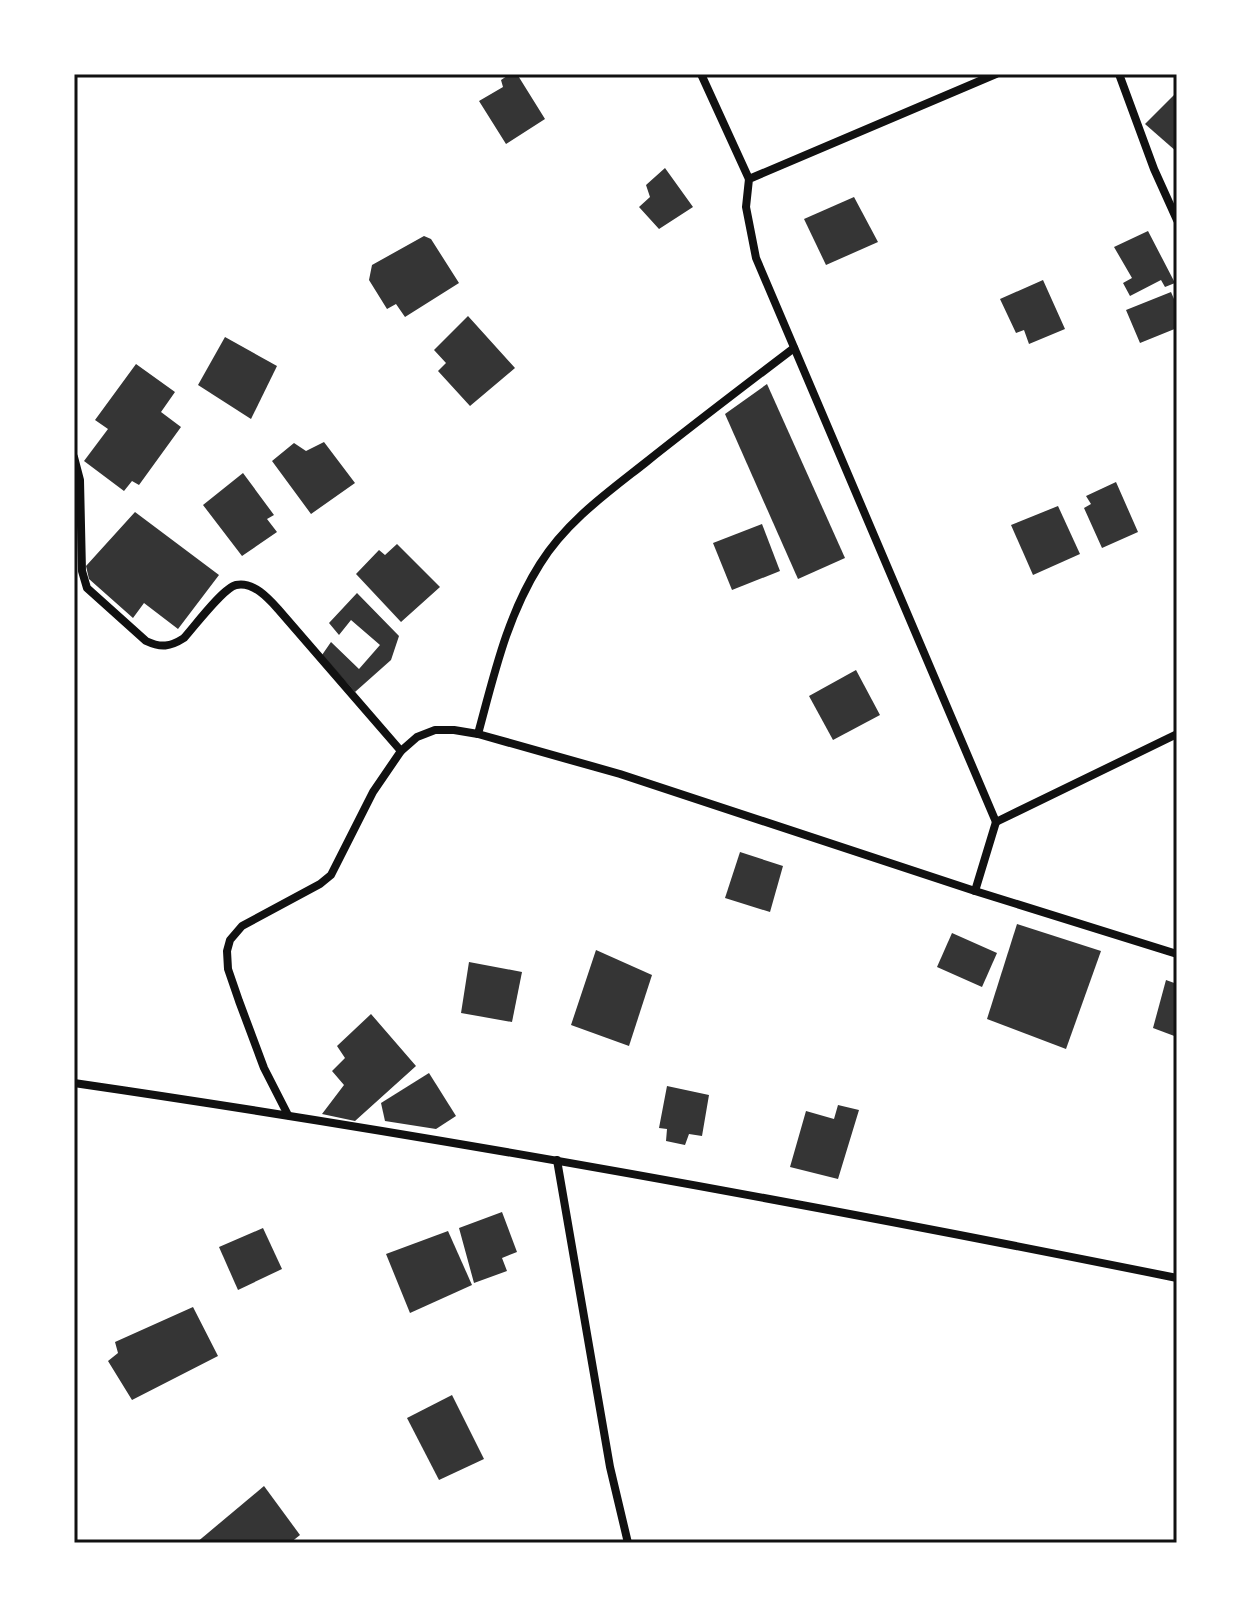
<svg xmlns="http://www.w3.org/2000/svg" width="1251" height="1617" font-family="Poppins,sans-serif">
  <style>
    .building { fill: #353535 }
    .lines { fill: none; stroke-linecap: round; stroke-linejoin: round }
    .minor { stroke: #111; stroke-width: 8 }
    .neatline { fill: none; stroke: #111; stroke-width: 3 }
  </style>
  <rect width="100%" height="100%" fill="#fff"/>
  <g class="building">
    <path d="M510,74H517L545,119L506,144L479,101L503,87L501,80Z"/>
    <path d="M1177,92V152L1145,124Z"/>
    <path d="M665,168L693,207L659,229L639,207L650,197L646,185Z"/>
    <path d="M854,197L878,242L826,265L804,219Z"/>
    <path d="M1148,231L1175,283L1165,287L1161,280L1130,296L1123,283L1132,278L1114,247Z"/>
    <path d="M424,236L431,239L459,283L405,317L396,304L387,309L369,280L372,265Z"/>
    <path d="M1043,280L1065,329L1029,344L1024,330L1016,333L1000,299Z"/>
    <path d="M1171,292L1177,306V316L1174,318L1177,328L1140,343L1126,310Z"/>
    <path d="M468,316L515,368L470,406L438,371L446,363L434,350Z"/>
    <path d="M225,337L277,366L251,419L198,385Z"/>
    <path d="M136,364L175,392L161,412L181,427L139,485L132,481L124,491L84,461L108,429L95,420Z"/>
    <path d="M767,384L845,558L798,579L725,414Z"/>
    <path d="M324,442L355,483L311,514L272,461L294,443L306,451Z"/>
    <path d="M243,473L274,515L267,519L277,532L242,556L203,505Z"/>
    <path d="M1116,482L1138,532L1102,548L1084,508L1091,504L1086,496Z"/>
    <path d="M1058,506L1080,554L1033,575L1011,525Z"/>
    <path d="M135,512L219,575L178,629L144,603L133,618L89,579L86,566Z"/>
    <path d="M762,524L780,571L732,590L713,543Z"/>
    <path d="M397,544L440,587L401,622L356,574L379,550L385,555Z"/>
    <path d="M357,593L399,636L391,660L355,692L322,655L331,642L359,669L380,645L351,620L339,635L329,623Z"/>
    <path d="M856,670L880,715L833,740L809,696Z"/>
    <path d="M740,852L783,866L770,912L725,898Z"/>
    <path d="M1017,924L1101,951L1066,1049L987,1019Z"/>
    <path d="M952,933L997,953L982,987L937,967Z"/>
    <path d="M596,950L652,975L629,1046L571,1025Z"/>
    <path d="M469,962L522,972L512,1022L461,1013Z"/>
    <path d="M1166,980L1177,984V1037L1153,1028Z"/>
    <path d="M371,1014L416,1066L355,1121L322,1114L344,1085L332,1071L345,1058L337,1046Z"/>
    <path d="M429,1073L456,1116L436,1129L385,1121L381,1103Z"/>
    <path d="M667,1086L709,1095L702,1136L689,1134L685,1145L666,1141L667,1129L659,1128Z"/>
    <path d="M838,1105L859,1110L838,1179L790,1167L806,1111L834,1119Z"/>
    <path d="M502,1212L517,1252L502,1258L507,1271L474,1283L459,1228Z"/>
    <path d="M263,1228L282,1269L238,1290L219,1247Z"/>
    <path d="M448,1231L472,1285L410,1313L386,1254Z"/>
    <path d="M193,1307L218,1356L132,1400L108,1361L118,1353L115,1342Z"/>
    <path d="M452,1395L484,1459L439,1480L407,1418Z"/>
    <path d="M264,1486L300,1535L290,1543H196Z"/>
  </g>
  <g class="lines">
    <g class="minor">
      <path d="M701,74L749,179"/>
      <path d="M1119,74L1154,169L1177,220"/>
      <path d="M74,457L80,480L82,571L87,588L146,641C161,648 170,647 184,638C194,627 223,588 236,585C253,581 269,599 278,609L401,751"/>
      <path d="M478,734C494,675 507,616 540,564C566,522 607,493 645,463C694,424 744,386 794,348"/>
      <path d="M996,822L756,258L746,207L749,179L996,74"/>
      <path d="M975,891L996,822L1177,734"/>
      <path d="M74,1083C444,1137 811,1204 1177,1278"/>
      <path d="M288,1115L264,1068L239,1001L228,969L227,951L230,940L242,926L320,884L331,875L373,792L401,751L417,737L435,730H454L478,734L620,774L975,891L1177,954"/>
      <path d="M557,1160L610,1467L628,1543"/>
    </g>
  </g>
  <rect width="1251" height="1617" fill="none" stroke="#ffffff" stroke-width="152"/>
  <rect x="76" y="76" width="1099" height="1465" class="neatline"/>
</svg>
